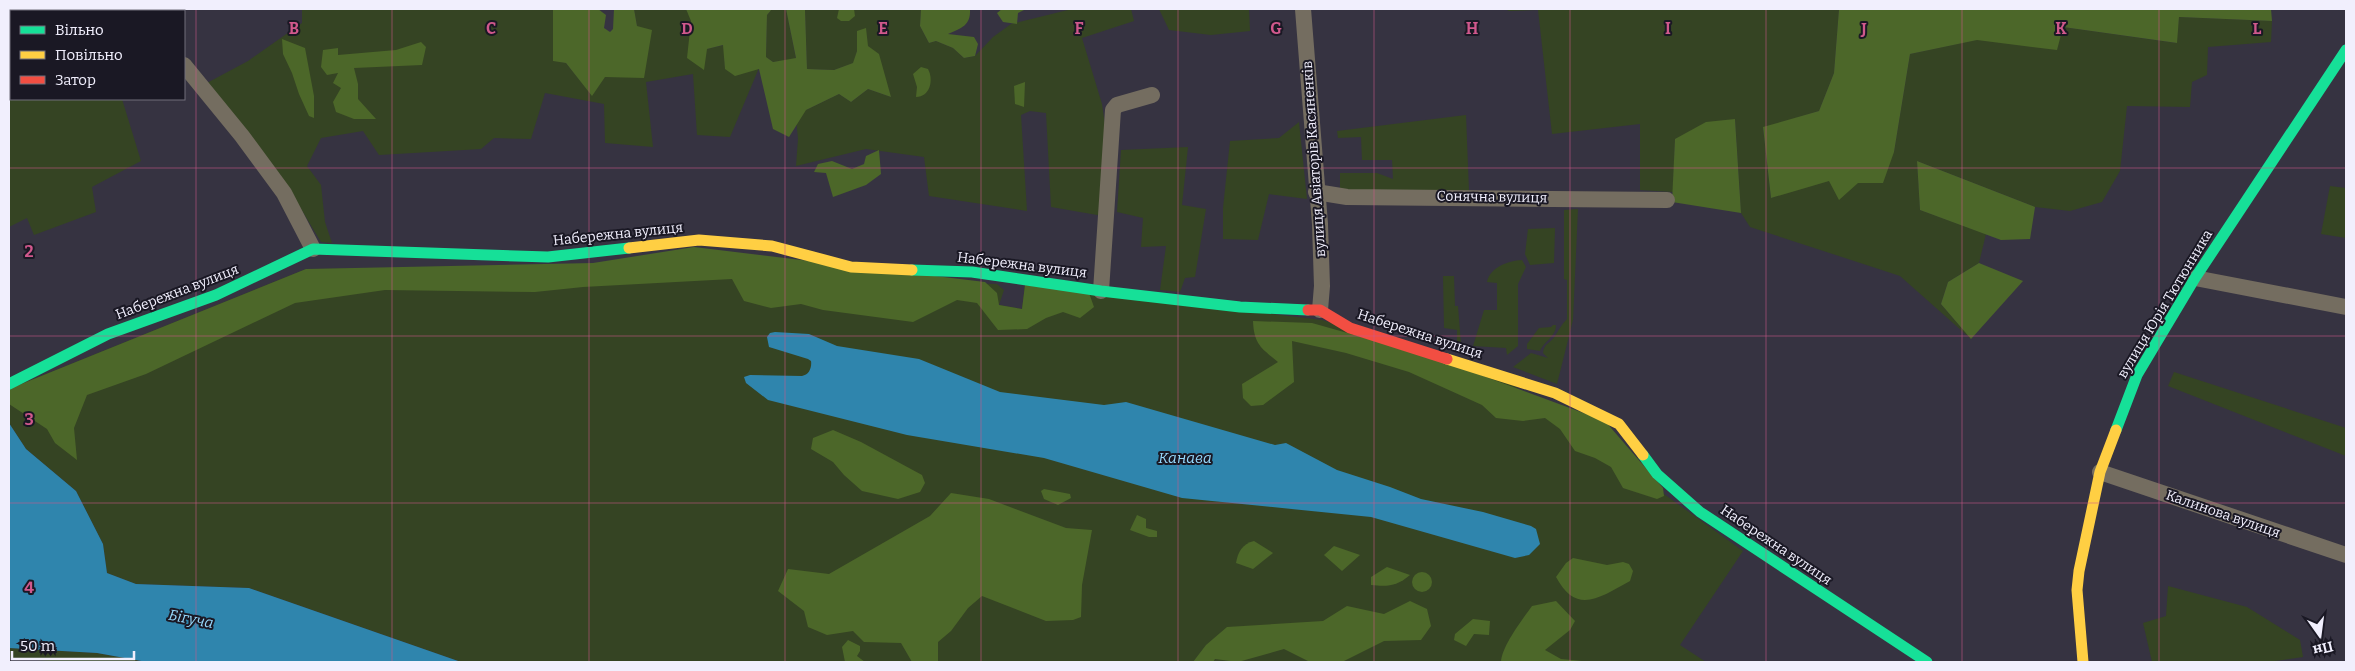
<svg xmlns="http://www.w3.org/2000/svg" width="2355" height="671" font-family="Bitter,serif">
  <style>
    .green { fill: #354423 }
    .forest { fill: #4c6729 }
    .water { fill: #2f85ad }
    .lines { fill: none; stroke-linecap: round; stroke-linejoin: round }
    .street { stroke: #746d60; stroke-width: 16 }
    .fast { stroke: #16e098; stroke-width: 11 }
    .slow { stroke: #ffcf43; stroke-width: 11 }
    .jam { stroke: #f24e42; stroke-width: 11 }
    .grid { fill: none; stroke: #d0588c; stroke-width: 1; stroke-opacity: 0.55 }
    .labels { text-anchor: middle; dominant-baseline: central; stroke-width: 4; stroke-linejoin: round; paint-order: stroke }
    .street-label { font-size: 14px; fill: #f1effd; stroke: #1a1824 }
    .water-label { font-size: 15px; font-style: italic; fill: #96d8fb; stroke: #1a1824 }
    .grid-label { font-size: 16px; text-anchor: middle; font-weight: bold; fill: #d0588c; stroke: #1a1824; stroke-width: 4; stroke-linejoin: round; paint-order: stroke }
  </style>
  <rect width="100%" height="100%" fill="#363341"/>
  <g class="green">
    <path d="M302,9H553V60L566,63L592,95L637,26L634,9H686L707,49L724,45L725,69L759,68L730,137L697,135L693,74L646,82L653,147L605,143L604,104L545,93L531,139L494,138L481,149L379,155L363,131L321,138L307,166L321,185L325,222L332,243L321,242L281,176L205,84L248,61L302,23Z"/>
    <path d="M772,9H786L796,59L773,62L766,57L767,15Z"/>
    <path d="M805,9H921L920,26L929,43L936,41L953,48L964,58L975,56L993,37L1011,24L1072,9H1131L1134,21L1082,38L1102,104L1105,125L1103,216L1051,207L1046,113L1030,111L1021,115L1027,211L929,196L924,157L866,149L796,166L798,139L795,108L806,110L839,94L851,102L868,89L891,97L868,46L857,31V51L854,63L834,70L807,69Z"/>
    <path d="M1159,9H1249L1250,31L1211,35L1169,30Z"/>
    <path d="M1505,9H1839L1834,73L1819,111L1763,128L1771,198L1894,152L1910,54L1980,39L2000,42L2063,27L2176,43L2179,17L2272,21L2271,42L2208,47L2207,75L2192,82L2190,107L2127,106L2120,171L2102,202L2070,211L2035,207L1917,161L1920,210L1986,234L1979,263L1948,282L1941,304L1971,339L1900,276L1750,227L1741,213L1735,119L1675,139L1673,192L1640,190V124L1552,134L1538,10L1509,11Z"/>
    <path d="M11,74V99H122L141,161L92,187L96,212L34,235L27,218L9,227V75Z"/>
    <path d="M1466,115L1469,191L1340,190V173H1377L1393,179L1392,160H1362L1361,137L1338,138L1337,131Z"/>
    <path d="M1299,122L1307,199L1269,194L1258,240L1223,239V208L1230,141L1279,138Z"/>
    <path d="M1188,147L1182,205L1206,209L1195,277L1185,278L1180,292L1160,290L1166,246L1141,247L1143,218L1117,212L1121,150Z"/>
    <path d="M2330,186L2346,188V238L2321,234Z"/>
    <path d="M1578,209L1573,320L1557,384L1513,367L1531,353L1548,358L1543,353C1544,343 1550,344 1555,336C1559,330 1561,325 1567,319V280L1564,279V210Z"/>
    <path d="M1555,228L1554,263L1530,265L1525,254L1528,229Z"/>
    <path d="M1522,260L1526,267L1518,284V346L1507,355L1506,348L1473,346L1484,310H1497V283L1487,282C1490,267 1508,261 1522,260Z"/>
    <path d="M448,268L997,284L1004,290L999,305L1022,309L1025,285L1322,320L1506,380L1743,551L1680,645L1706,662H461L249,588L136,584L107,573L103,544L76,491L26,449L9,423V389L306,269Z"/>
    <path d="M1443,276H1454L1455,306H1458L1461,344H1457V330L1444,328Z"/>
    <path d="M1553,325H1556C1556,337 1544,341 1540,351L1527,349V344L1539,328L1551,327Z"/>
    <path d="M2174,372L2346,428V456L2168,386Z"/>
    <path d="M2168,586L2247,607L2300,640L2303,657L2268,662H2152L2143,623L2166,616Z"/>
    <path d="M9,648L97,653L147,662H64L9,658Z"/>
  </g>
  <g class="forest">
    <path d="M553,9H598L606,15L604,28L610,32L613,29L614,9H634L637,26L652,30L644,78L605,77L592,96L566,63L553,61Z"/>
    <path d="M686,9H772L767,15L766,57L773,62L796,58L786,9H805L807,69L834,70L853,63L857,51V31L866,28L868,46L879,54L891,97L868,89L851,102L839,94L806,110L789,137L773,129L759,69L735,76L725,69L723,45L707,49L704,70L687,58L691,21Z"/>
    <path d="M839,9H854L855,16L849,21H841L837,18Z"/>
    <path d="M921,9H970C971,26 961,28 948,34L974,37L978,44L975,56L964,58L953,48L936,41L929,43L920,26Z"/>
    <path d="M1002,9H1026L1018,13L1017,24L1003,22L997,13Z"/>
    <path d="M1839,9H2271L2272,21L2179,17L2177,43L2063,27L2057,50L1977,40L1910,54L1894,152L1883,183H1858L1839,200L1829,181L1771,198L1763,127L1819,111L1834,73Z"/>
    <path d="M282,39L305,48L314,96V118L309,116L299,94L292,73L283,54Z"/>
    <path d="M421,42L426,47L422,65L354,68L358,84V99L376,119H354L336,112L333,102L341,88L333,83L338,73L327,75L321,67L323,50L338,48V55L396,50Z"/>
    <path d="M921,67L928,69C934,80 930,97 916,97L917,87L913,74Z"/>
    <path d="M1025,82L1024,107L1015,104L1014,86Z"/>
    <path d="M1735,119L1741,213L1672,202L1675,139L1706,122Z"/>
    <path d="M879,150L881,174L866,185L833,197L826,173L814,172L818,164L832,161L852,169L864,164L866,156Z"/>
    <path d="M1917,161L2035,207L2030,239L2001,240L1920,210Z"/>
    <path d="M694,247L985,282L997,293L999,305L1022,309L1025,285L1089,293L1094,307L1080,318L1063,312L1046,318L1027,329L998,330L977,303L957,300L913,322L823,310L801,304L771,308L744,301L732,279L583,287L535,292L385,290L295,303L146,374L87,395L74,428L77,460L55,443L47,429L9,404V389L306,269L593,263Z"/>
    <path d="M1979,263L2023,281L1971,339L1941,304L1948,282Z"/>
    <path d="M1253,321L1312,323L1429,356L1605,421L1663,488L1664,496L1657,499L1623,488L1611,467L1595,458L1575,451L1560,429L1545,418L1523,421L1496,418L1482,405L1409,372L1346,353L1292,341L1294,382L1263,405L1251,406L1243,398L1242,384L1278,362C1261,348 1254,344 1253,321Z"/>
    <path d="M833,430L861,442L922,475L925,483L920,492L898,499L862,491L844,475L833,462L811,449L813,438Z"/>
    <path d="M1044,489L1070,494L1071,498L1058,505L1044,499L1041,491Z"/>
    <path d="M951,493L989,499L1066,528L1092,530L1082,585L1081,617L1073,620L1046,621L982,596L968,608L951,631L938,642V662H912L901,643L864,642L853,631L827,635L808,627L804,611L778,591L788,569L829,574L930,516Z"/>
    <path d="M1137,515L1146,519V528L1157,531V537H1149L1130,530Z"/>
    <path d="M1254,541L1273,553L1253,569L1236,563C1238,552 1242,544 1254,541Z"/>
    <path d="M1334,546L1360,555L1342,571L1324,555Z"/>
    <path d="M1573,558L1607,565L1623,562L1629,564L1633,571L1630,581C1600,597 1577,616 1556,577L1566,563Z"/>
    <path d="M1387,567L1410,575C1397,586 1388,587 1371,585V577Z"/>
    <circle cx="1422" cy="582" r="10"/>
    <path d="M1410,601L1427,609L1431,626L1421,640L1384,641L1344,661L1346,662H1310L1284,649L1238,662L1215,659L1213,662H1193L1206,645L1227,627L1323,621L1347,606L1384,614Z"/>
    <path d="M1556,601L1575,621L1570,630L1545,650L1561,659L1582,661V662H1501C1502,646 1522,620 1532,606Z"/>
    <path d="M1473,619L1490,621L1489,635L1474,634L1466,646L1454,640L1455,634Z"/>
    <path d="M848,640L860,646V651L857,656L865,662H845L842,647Z"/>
  </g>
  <g class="water">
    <path d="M775,332L809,334L837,346L919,359L1000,392L1104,405L1126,402L1275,445L1286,443L1337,470L1390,487L1421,499L1483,512L1531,526L1536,529L1540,544L1529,555L1515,558L1371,517L1182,498L1044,458L907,435L768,400L746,383L744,377L750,375L802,376C809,375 812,368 811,361L808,359L769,347L767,337L770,333Z"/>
    <path d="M9,423L26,449L76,491L103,544L107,573L136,584L249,588L461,662H147L97,653L9,648Z"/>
  </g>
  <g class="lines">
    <g class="street">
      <path d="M140,9L142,11"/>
      <path d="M1303,9L1320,224L1322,286L1320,310"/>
      <path d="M184,65L242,136L284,193L313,249"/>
      <path d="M1316,192L1347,197L1667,200"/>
      <path d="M2195,278L2346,307"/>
      <path d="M1101,291L1113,110L1117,105L1152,95"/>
      <path d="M2100,472L2346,555"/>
    </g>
    <g class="fast">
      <path d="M912,270L972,272L1101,291L1240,307L1308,310"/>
      <path d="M9,384L108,334L216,295L313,249L548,257L629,248"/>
      <path d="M2116,430L2137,375L2195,278L2346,50"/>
      <path d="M1643,455L1657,474L1700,512L1927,662"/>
    </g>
    <g class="slow">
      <path d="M629,248L699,240L772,246L851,267L912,270"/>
      <path d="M1447,359L1555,393L1619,424L1643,455"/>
      <path d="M2083,662L2077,590L2079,571L2100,472L2116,430"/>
    </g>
    <path class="jam" d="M1308,310H1320L1350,328L1447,359"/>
  </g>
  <path class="grid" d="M196,9V662M392,9V662M589,9V662M785,9V662M981,9V662M1178,9V662M1374,9V662M1570,9V662M1766,9V662M1962,9V662M2159,9V662M9,168H2346M9,336H2346M9,503H2346"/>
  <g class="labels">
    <g class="street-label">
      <text transform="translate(1314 159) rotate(-94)">вулиця Авіаторів Касяненків</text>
      <text transform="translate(1492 197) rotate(1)">Сонячна вулиця</text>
      <text transform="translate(618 234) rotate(-6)">Набережна вулиця</text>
      <text transform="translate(1022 265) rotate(7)">Набережна вулиця</text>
      <text transform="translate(177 292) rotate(-21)">Набережна вулиця</text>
      <text transform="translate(2165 304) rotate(-59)">вулиця Юрія Тютюнника</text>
      <text transform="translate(1420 334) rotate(18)">Набережна вулиця</text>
      <text transform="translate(2223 514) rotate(19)">Калинова вулиця</text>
      <text transform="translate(1776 545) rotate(34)">Набережна вулиця</text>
    </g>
    <g class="water-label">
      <text x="1185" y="458">Канава</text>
      <text transform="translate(191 619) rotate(11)">Бігуча</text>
    </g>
  </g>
  <g class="grid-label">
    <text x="294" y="34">B</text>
    <text x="491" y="34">C</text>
    <text x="687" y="34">D</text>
    <text x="883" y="34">E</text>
    <text x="1079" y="34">F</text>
    <text x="1276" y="34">G</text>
    <text x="1472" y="34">H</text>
    <text x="1668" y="34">I</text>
    <text x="1864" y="34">J</text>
    <text x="2061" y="34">K</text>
    <text x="2257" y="34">L</text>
    <text x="29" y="257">2</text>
    <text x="29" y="425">3</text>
    <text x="29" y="593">4</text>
  </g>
  <rect width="2355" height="671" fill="none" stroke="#f1effd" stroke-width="20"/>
  <rect x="10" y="10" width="175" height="90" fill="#1a1824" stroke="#706e7b"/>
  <rect x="20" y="26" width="25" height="8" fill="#16e098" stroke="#706e7b"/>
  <text x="55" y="35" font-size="15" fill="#f1effd">Вільно</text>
  <rect x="20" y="51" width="25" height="8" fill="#ffcf43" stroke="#706e7b"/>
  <text x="55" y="60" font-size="15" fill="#f1effd">Повільно</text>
  <rect x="20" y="76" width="25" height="8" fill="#f24e42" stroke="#706e7b"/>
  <text x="55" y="85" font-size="15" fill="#f1effd">Затор</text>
  <g transform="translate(2320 636) rotate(166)" stroke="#1a1824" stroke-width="4" paint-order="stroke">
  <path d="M0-4L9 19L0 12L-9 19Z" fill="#f1effd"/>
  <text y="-8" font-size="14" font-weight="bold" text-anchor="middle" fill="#f1effd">Пн</text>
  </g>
  <path d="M12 651v8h122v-8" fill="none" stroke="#f1effd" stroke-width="2.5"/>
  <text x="20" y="651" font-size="15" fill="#f1effd" stroke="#1a1824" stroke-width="4" paint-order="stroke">50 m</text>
</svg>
